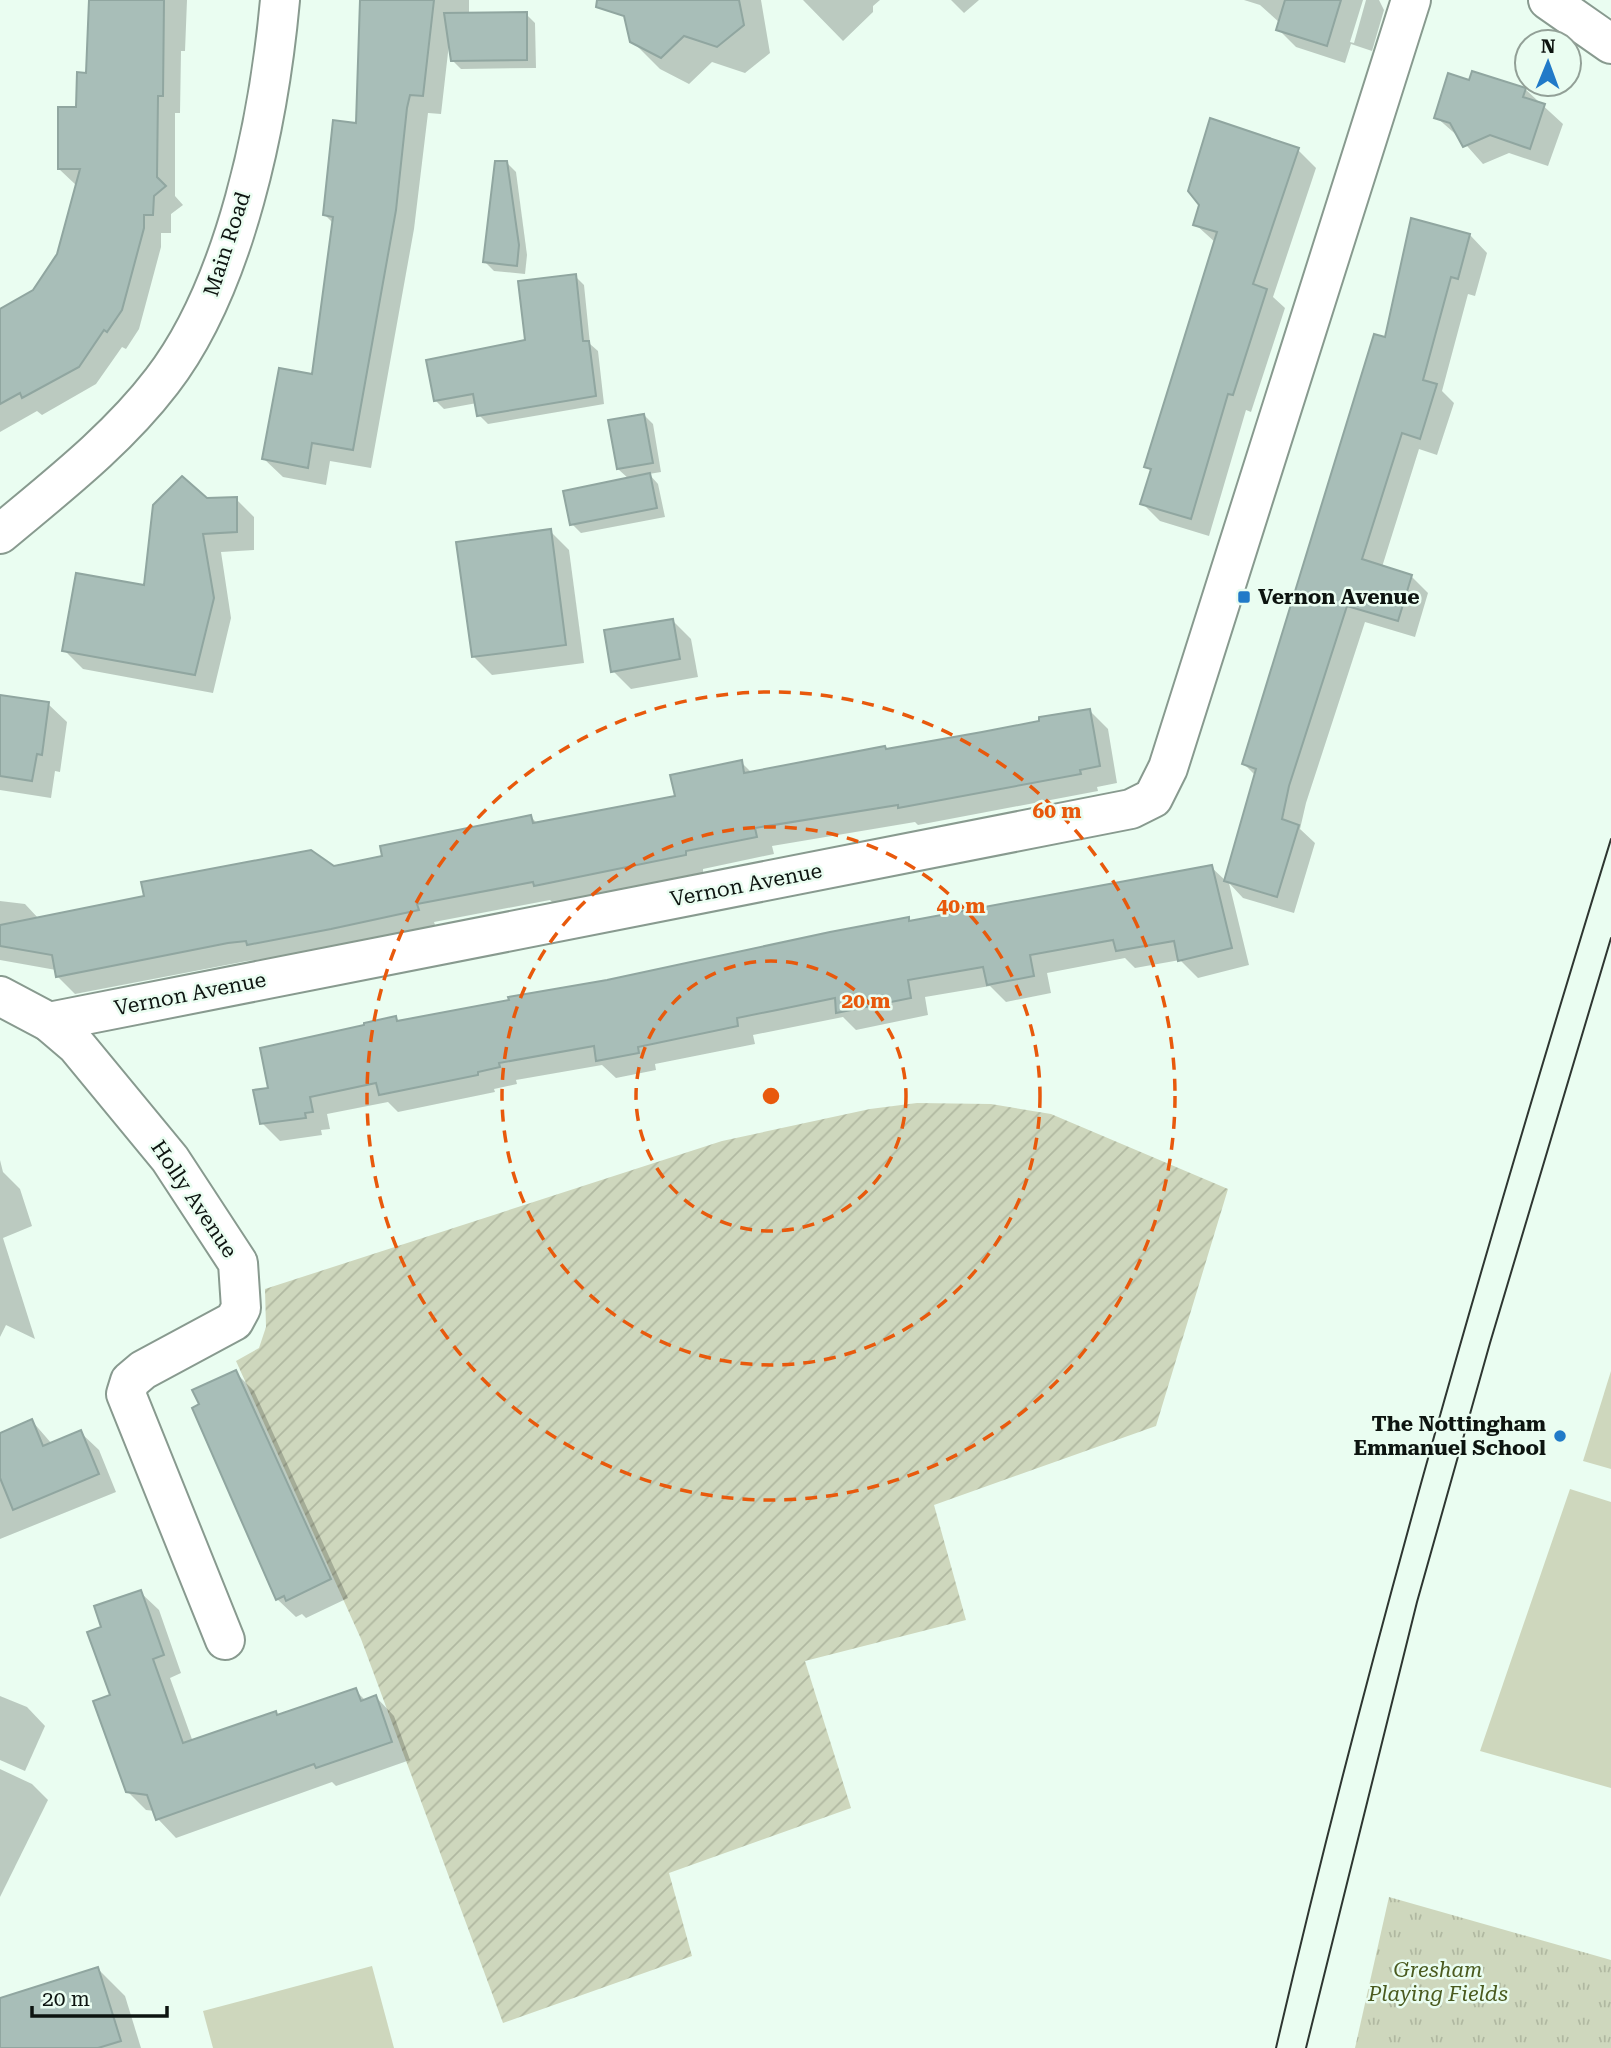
<svg xmlns="http://www.w3.org/2000/svg" width="1611" height="2048" font-family="'Roboto Serif',serif">
  <style>
    .grass { fill: #ced7bd }
    .park { fill: url(#park-tufts) }
    .garden { fill: url(#garden-furrows) }
    .shadow { fill: #0003 }
    .building { fill: #a8beb8; stroke: #90a6a0; stroke-width: 2 }
    .lines { fill: none; stroke-linecap: round; stroke-linejoin: round }
    .minor-casing { stroke: #889a8f; stroke-width: 42 }
    .minor { stroke: #fff; stroke-width: 38 }
    .tram { stroke: #2e3631; stroke-width: 2 }
    .ring { fill: none; stroke: #e8590c; stroke-width: 3.5; stroke-dasharray: 12 9 }
    .poi-dot { fill: #217ac8; stroke: #eafdf1; stroke-width: 2.5 }
    .labels { text-anchor: middle; dominant-baseline: central; stroke-width: 5; stroke-linejoin: round; paint-order: stroke }
    .street-label { font-size: 21px; fill: #0d1410; stroke: #eafdf1 }
    .poi-label { font-size: 21px; font-weight: bold; fill: #0d1410; stroke: #eafdf1; text-anchor: start }
    .park-label { font-size: 21px; font-style: italic; fill: #4a5a1f; stroke: #eafdf1 }
    .centre { fill: #e8590c; stroke: #eafdf1; stroke-width: 3.5 }
    .ring-label { font-size: 21px; text-anchor: middle; font-weight: bold; fill: #e8590c; stroke: #eafdf1; stroke-width: 5; stroke-linejoin: round; paint-order: stroke }
  </style>
  <defs>
    <pattern id="park-tufts" width="24" height="20" patternUnits="userSpaceOnUse" patternTransform="scale(1.75)"><rect width="24" height="20" fill="#ced7bd"/><path d="M3 7l-1-3M5 7V3M7 7l1-3M15 17l-1-3M17 17v-4M19 17l1-3" fill="none" stroke="#b0b8a1"/></pattern>
    <pattern id="garden-furrows" width="10" height="10" patternUnits="userSpaceOnUse" patternTransform="scale(1.75)"><rect width="10" height="10" fill="#ced7bd"/><path d="M-1 1l2-2M0 10L10 0M9 11l2-2" fill="none" stroke="#b0b8a1"/></pattern>
  </defs>
  <rect width="100%" height="100%" fill="#eafdf1"/>
  <g class="grass">
    <path d="M1611,1371V1469L1583,1461Z"/>
    <path d="M1570,1489L1611,1502V1788L1480,1751Z"/>
    <path d="M372,1966L394,2048H213L203,2011Z"/>
  </g>
  <path class="park" d="M1389,1897L1611,1960V2048H1355Z"/>
  <path class="garden" d="M917,1103L991,1104L1051,1114L1228,1189L1156,1426L934,1505L966,1620L805,1661L851,1808L669,1873L692,1956L503,2023L361,1639L236,1361L259,1348L266,1327L265,1289L722,1141L870,1109Z"/>
  <g class="shadow">
    <path d="M91,0H187L185,51H181L180,113H175V196L183,205L171,214V233H161V247L139,329L126,349L122,347L96,384L42,415L37,411L0,432V311L35,292L59,255L77,186L59,169L88,74Z"/>
    <path d="M362,0H469V14H526L535,23L536,68L461,69L452,60L449,44L441,114L428,113L414,229L371,468L330,461L326,485L283,477L264,459L313,376L334,224L325,215L358,125Z"/>
    <path d="M643,0H761L770,53L745,73L712,62L689,84L660,69L632,41Z"/>
    <path d="M803,0H880L873,6V12L843,41Z"/>
    <path d="M951,0H979L964,13Z"/>
    <path d="M1244,0H1363L1350,42L1354,43L1366,0H1379L1384,10L1372,51L1351,44L1345,63L1296,47L1278,29L1280,23L1260,5Z"/>
    <path d="M1470,82L1525,89L1563,124L1548,166L1509,153L1483,164L1460,138L1436,117Z"/>
    <path d="M1211,120L1298,150L1316,168L1273,297L1285,308L1251,412L1246,410L1209,536L1160,521L1142,503L1152,472L1146,466L1216,243L1195,224L1201,205Z"/>
    <path d="M507,163L516,172L527,255L525,274L494,271L485,262Z"/>
    <path d="M1470,235L1487,253L1475,296L1468,294L1442,391L1454,403L1437,455L1419,449L1382,567L1411,576L1428,593L1415,637L1365,622L1306,803L1300,829L1315,843L1294,913L1243,898L1229,883L1249,965L1198,978L1180,960L1135,968L1125,958L1047,973L1051,993L1006,1002L990,986L925,997L928,1015L856,1030L843,1017L753,1035L755,1044L655,1064L656,1070L616,1078L602,1065L516,1080L517,1084L494,1089L495,1092L398,1112L388,1102L327,1114L330,1129L321,1130L322,1135L280,1141L262,1123L270,1089L395,1018L399,1022L608,982L908,919L912,922L1211,867L1226,881L1256,776L1244,764L1386,340Z"/>
    <path d="M575,276L584,285L590,344L598,351L604,404L488,424L479,415L477,403L444,409L435,400L527,342Z"/>
    <path d="M644,415L653,424L661,472L649,474L658,484L665,517L581,533L572,524L629,479L618,469Z"/>
    <path d="M236,499L254,517V550L221,552L231,618L213,693L83,669L64,650L146,587L207,500Z"/>
    <path d="M550,531L569,550L584,663L492,675L473,656Z"/>
    <path d="M673,621L691,639L698,677L631,689L613,671Z"/>
    <path d="M0,703L48,704L67,722L60,772L55,771L51,798L0,790Z"/>
    <path d="M1090,711L1108,729L1117,783L1097,787L1098,791L918,825L915,822L772,846L774,854L703,869V873L553,903L550,900L434,922L436,928L266,962L263,959L247,961L75,994L57,976L56,970L0,960V901L25,904L39,919L334,868L531,817L538,824L678,797L741,762L752,773L885,748L887,750L982,734Z"/>
    <path d="M0,1160L3,1172L20,1189L32,1226L3,1238L35,1339L6,1325L0,1337Z"/>
    <path d="M236,1373L254,1391L348,1598L306,1618L302,1614L296,1617L277,1599Z"/>
    <path d="M32,1421L52,1444L80,1432L99,1450L116,1492L0,1539V1435Z"/>
    <path d="M140,1592L159,1610L181,1673L170,1678L193,1742L275,1713L279,1716L355,1690L366,1701L376,1697L394,1716L410,1760L336,1786L332,1782L176,1838L158,1819L155,1811L146,1810L127,1791L112,1696L104,1628Z"/>
    <path d="M0,1696L27,1707L45,1726L25,1771L0,1760Z"/>
    <path d="M0,1769L32,1784L48,1800L0,1897Z"/>
    <path d="M98,1969L125,1996L141,2048H0V1999Z"/>
  </g>
  <g class="building">
    <path d="M89,0H164L163,96H158L157,177L166,186L154,196L153,215H144V228L122,310L107,332L104,330L79,367L22,398L20,393L0,404V309L33,290L57,254L80,169H58V107H76L77,72L86,73Z"/>
    <path d="M360,0H434L423,96L410,95L407,108L396,210L353,450L312,443L308,468L262,459L279,368L312,374L333,217L323,215L333,120L356,123Z"/>
    <path d="M597,0H739L744,25L717,47L684,36L661,58L630,42L624,16L596,7Z"/>
    <path d="M1285,0H1341L1327,46L1276,30Z"/>
    <path d="M527,12V60L451,61L444,13Z"/>
    <path d="M1472,71L1526,88L1523,97L1545,104L1530,149L1490,135L1463,147L1450,123L1434,118L1448,73L1469,80Z"/>
    <path d="M1210,118L1299,148L1253,284L1267,289L1233,395L1228,394L1191,519L1140,504L1151,469L1144,467L1217,232L1193,225L1199,205L1188,191Z"/>
    <path d="M495,161H507L519,245L517,266L483,262Z"/>
    <path d="M1411,218L1470,234L1458,279L1451,277L1423,380L1437,384L1420,439L1402,433L1362,559L1412,575L1398,621L1347,606L1289,786L1282,819L1299,825L1277,897L1224,881L1256,769L1242,764L1374,334L1385,337Z"/>
    <path d="M576,274L583,341H589L596,396L477,416L473,394L434,401L426,360L525,340L518,281Z"/>
    <path d="M644,414L653,463L617,469L608,420Z"/>
    <path d="M650,473L657,508L570,525L563,491Z"/>
    <path d="M182,476L207,498L237,497V532L203,534L214,598L195,675L62,651L76,573L144,585L153,505Z"/>
    <path d="M551,529L566,645L472,657L456,542Z"/>
    <path d="M673,619L680,659L611,672L604,630Z"/>
    <path d="M0,695L49,702L42,755L37,754L32,781L0,776Z"/>
    <path d="M1090,709L1100,766L1080,770L1081,774L898,808V805L755,828L757,837L686,851V855L534,886L533,882L417,904L419,910L331,929L247,945L246,941L228,943L56,977L52,955L0,946V925L144,896L141,882L311,850L334,866L382,856L380,846L531,815L533,823L675,796L670,775L742,760L744,773L885,746L886,749L982,732L1039,721V717Z"/>
    <path d="M1212,865L1232,948L1178,961L1174,941L1116,951L1113,940L1030,955L1034,976L987,985L983,967L908,980L911,998L836,1013L835,998L777,1010L737,1018L738,1026L638,1047L639,1053L596,1061L594,1046L499,1063L500,1067L478,1072V1075L379,1095L376,1083L310,1097L313,1112L305,1113L306,1118L260,1124L253,1090L268,1088L260,1048L364,1025V1023L396,1016L397,1021L509,1000L508,997L607,980L830,932L909,917V921Z"/>
    <path d="M236,1370L331,1579L286,1601L284,1596L276,1600L192,1408L199,1404L192,1390Z"/>
    <path d="M32,1419L43,1446L81,1430L99,1474L13,1510L0,1478V1433Z"/>
    <path d="M141,1590L164,1655L153,1659L183,1743L276,1711L277,1715L356,1688L361,1701L376,1695L392,1742L316,1768L314,1764L156,1820L147,1795L126,1792L93,1701L110,1695L87,1632L101,1627L94,1606Z"/>
    <path d="M98,1967L121,2041L98,2048H0V1998Z"/>
  </g>
  <g class="lines">
    <g class="minor-casing">
      <g id="minor">
        <path d="M1548,0L1611,44"/>
        <path d="M0,534C56,487 117,440 162,381C236,285 269,120 280,0"/>
        <path d="M0,996L49,1022L76,1045L170,1159L238,1263L241,1308L234,1321L143,1370L130,1381L126,1394L225,1640"/>
        <path d="M49,1022L1131,809L1153,798L1168,768L1411,0"/>
      </g>
    </g>
    <use href="#minor" class="minor"/>
    <g class="tram">
      <path d="M1276,2048C1371,1640 1488,1239 1611,839"/>
      <path d="M1306,2048L1417,1602L1490,1343L1611,938"/>
    </g>
  </g>
  <g class="ring">
    <circle cx="771" cy="1096" r="135"/>
    <circle cx="771" cy="1096" r="269"/>
    <circle cx="771" cy="1096" r="404"/>
  </g>
  <g class="poi-dot">
    <rect x="1237" y="590" width="14" height="14" rx="3.5"/>
    <circle cx="1560" cy="1436" r="7"/>
  </g>
  <g class="labels">
    <g class="street-label">
      <text transform="translate(227 244) rotate(-72)">Main Road</text>
      <text transform="translate(746 885) rotate(-11)">Vernon Avenue</text>
      <text transform="translate(190 994) rotate(-11)">Vernon Avenue</text>
      <text transform="translate(194 1199) rotate(56)">Holly Avenue</text>
    </g>
    <g class="poi-label">
      <text x="1258" y="597">Vernon Avenue</text>
      <text x="1546" y="1424" text-anchor="end">The Nottingham<tspan x="1546" dy="24">Emmanuel School</tspan></text>
    </g>
    <g class="park-label">
      <text x="1438" y="1970">Gresham<tspan x="1438" dy="24">Playing Fields</tspan></text>
    </g>
  </g>
  <circle cx="771" cy="1096" r="10" class="centre"/>
  <g class="ring-label">
    <text x="1057" y="818">60 m</text>
    <text x="961" y="913">40 m</text>
    <text x="866" y="1008">20 m</text>
  </g>
  <g transform="translate(1548 63) rotate(1)"><circle r="33" fill="#eafdf1" stroke="#92a097" stroke-width="2"/>
  <path d="M0-5L12 26L0 18L-12 26Z" fill="#217ac8"/>
  <text y="-10" font-size="19" font-weight="bold" text-anchor="middle" fill="#0d1410">N</text>
  </g>
  <path d="M32 2006v10h135v-10" fill="none" stroke="#0d1410" stroke-width="3.5"/>
  <text x="42" y="2006" font-size="21" fill="#0d1410" stroke="#eafdf1" stroke-width="5" paint-order="stroke">20 m</text>
</svg>
